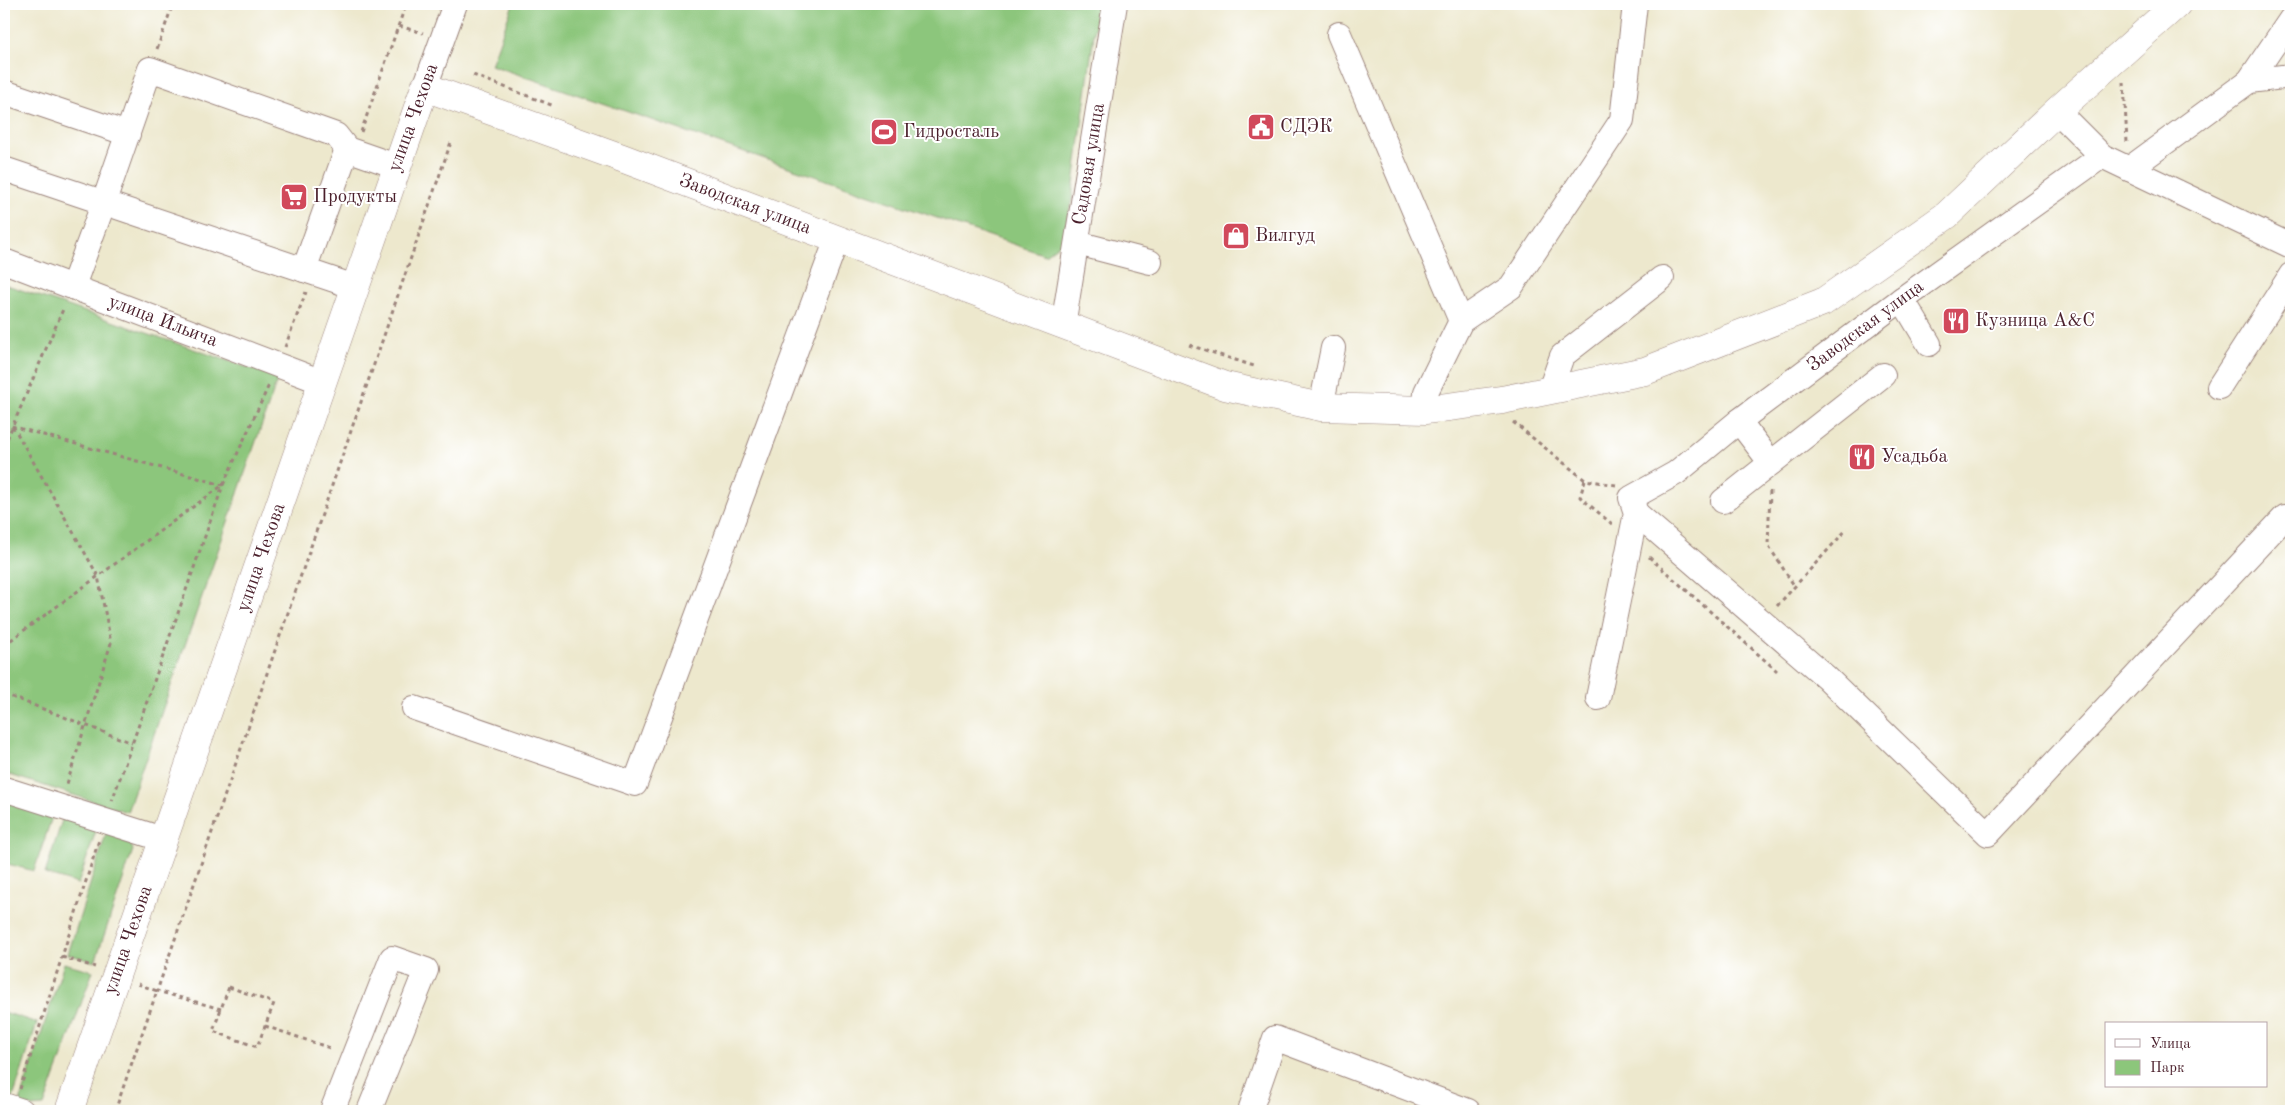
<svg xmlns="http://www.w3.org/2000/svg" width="2295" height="1115" font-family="'Old Standard TT',serif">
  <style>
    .green { fill: #8cc67b; stroke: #6b7253 }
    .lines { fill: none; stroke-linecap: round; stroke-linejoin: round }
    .minor-casing { stroke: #9c847c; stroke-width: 26 }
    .major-casing { stroke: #9c847c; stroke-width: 29 }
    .path { stroke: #9c847c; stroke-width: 3; stroke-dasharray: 4 4; stroke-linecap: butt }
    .minor { stroke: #fff; stroke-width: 24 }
    .major { stroke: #fff; stroke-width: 28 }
    .labels { text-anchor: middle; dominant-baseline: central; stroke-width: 4; stroke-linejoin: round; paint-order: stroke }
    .street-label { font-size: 19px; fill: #4a1f2b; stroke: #fff }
    .poi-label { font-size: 19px; fill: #4a1f2b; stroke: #fff; text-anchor: start }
  </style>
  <rect width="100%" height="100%" fill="#fff"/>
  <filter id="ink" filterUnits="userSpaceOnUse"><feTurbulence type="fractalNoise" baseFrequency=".02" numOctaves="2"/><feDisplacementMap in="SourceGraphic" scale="10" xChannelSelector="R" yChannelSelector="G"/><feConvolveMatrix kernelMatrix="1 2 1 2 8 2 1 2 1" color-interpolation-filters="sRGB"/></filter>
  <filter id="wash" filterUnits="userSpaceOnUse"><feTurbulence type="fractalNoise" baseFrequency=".0096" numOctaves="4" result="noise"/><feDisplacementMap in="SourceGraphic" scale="20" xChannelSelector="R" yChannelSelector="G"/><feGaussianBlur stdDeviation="1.12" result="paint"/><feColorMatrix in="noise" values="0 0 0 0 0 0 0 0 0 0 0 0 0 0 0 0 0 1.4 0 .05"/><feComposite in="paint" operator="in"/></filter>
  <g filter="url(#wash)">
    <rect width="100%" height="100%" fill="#ede8cd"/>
    <g class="green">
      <path d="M513,4H1098L1072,199L1062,242L1045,255L491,65Z"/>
      <path d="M4,284L278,378L127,812L4,773Z"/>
      <path d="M4,797L52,817L34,871L4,863Z"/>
      <path d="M63,817L97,828L78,884L45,874Z"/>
      <path d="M107,831L129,839L133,850L95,962L68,954Z"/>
      <path d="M64,963L93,971L44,1106L31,1107L19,1103Z"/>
      <path d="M4,1012L37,1023L12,1101L4,1098Z"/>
    </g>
  </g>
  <g filter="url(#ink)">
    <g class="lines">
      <g class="minor-casing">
        <g id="minor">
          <path d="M1339,34L1461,321"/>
          <path d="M2249,81L2291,76"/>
          <path d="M425,87L455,4"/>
          <path d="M4,92L128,134"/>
          <path d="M2057,111L2102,156L2291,246"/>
          <path d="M4,169L355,287"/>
          <path d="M2129,169L2249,81L2291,19"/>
          <path d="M1077,243L1150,262"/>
          <path id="s1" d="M4,261L322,382"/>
          <path d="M304,270L347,149"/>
          <path d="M73,286L104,202L150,69L336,135L347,149L396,166"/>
          <path d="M1902,299L1929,344"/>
          <path id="s2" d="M1063,326L1115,4"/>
          <path d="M2219,387L2291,275"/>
          <path d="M1550,390L1562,356L1662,278"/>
          <path d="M1321,407L1333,348"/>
          <path d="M1425,410L1426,392L1461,321L1511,287L1622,120L1635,4"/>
          <path d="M1771,463L1883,375"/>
          <path d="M1723,501L1771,463L1739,421"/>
          <path d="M1636,513L1826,677L1988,834L2285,517"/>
          <path id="s3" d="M1598,698L1636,513L1631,498L1676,473L1739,421L1902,299L2102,156"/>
          <path d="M414,708L635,784L837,239"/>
          <path d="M4,789L162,839"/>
          <path d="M4,1105L22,1111"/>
          <path d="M332,1111L392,958L426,970L369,1111"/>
          <path d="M1250,1111L1275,1038L1468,1111"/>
        </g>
      </g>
      <g class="major-casing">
        <g id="major">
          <path id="s4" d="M69,1111L425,87L622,158L1225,386L1321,407L1425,410L1502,400L1645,371L1823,302L1947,215L2057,111L2177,4"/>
        </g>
      </g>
      <g class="path">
        <path d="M399,26L423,33"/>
        <path d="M157,49L173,4"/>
        <path d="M473,75L554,106"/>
        <path d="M2124,82L2127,143"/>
        <path d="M361,132L406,4"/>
        <path d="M1189,345L1257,367"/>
        <path d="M285,347L306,292"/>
        <path d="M1513,422L1585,480L1616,485"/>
        <path d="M4,424L223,485L112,801"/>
        <path d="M13,426L98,576L111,643L66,787"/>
        <path d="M4,446L64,307"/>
        <path d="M1585,480L1580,497L1612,524"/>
        <path d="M1770,491L1768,545L1795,587"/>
        <path d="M1649,557L1777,671"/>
        <path d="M1777,606L1847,529"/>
        <path d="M4,645L223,485L269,385"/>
        <path d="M4,694L132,743"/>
        <path d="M62,957L95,967"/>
        <path d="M229,987L274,1003L257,1047L213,1031Z"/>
        <path d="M221,1009L157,991L451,142"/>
        <path d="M265,1026L333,1049"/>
        <path d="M20,1089L99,840"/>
        <path d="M115,1111L157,991L138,984"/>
      </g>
      <use href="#minor" class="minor"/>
      <use href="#major" class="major"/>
    </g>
  </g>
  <defs>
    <g id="civic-square" transform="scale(1.4375)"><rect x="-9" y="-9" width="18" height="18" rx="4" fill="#d1495b" stroke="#fff"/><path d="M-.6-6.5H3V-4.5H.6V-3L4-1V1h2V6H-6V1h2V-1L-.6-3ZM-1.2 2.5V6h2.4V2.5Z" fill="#fff"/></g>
    <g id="stadium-square" transform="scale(1.4375)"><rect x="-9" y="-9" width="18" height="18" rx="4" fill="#d1495b" stroke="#fff"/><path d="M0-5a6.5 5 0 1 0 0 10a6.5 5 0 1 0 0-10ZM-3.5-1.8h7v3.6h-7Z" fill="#fff"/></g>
    <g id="supermarket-square" transform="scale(1.4375)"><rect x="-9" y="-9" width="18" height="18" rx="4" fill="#d1495b" stroke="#fff"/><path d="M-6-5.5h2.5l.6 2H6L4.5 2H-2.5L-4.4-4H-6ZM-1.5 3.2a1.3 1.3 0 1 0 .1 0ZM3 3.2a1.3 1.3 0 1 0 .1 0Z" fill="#fff"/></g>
    <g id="shop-square" transform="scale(1.4375)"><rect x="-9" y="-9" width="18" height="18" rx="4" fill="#d1495b" stroke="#fff"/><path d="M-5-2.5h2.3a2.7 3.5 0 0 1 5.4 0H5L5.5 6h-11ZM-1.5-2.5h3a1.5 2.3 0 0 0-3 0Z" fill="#fff"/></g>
    <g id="restaurant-square" transform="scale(1.4375)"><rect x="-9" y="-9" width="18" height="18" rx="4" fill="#d1495b" stroke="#fff"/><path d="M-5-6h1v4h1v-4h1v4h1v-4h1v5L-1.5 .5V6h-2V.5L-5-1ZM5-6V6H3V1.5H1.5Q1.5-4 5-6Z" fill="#fff"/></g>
  </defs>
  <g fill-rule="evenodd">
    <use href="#civic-square" x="1261" y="127"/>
    <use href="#stadium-square" x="884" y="132"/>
    <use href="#supermarket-square" x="294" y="197"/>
    <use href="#shop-square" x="1236" y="236"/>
    <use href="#restaurant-square" x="1956" y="321"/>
    <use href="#restaurant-square" x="1862" y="457"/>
  </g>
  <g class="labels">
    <g class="street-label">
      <text transform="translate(414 118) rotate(-70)">улица Чехова</text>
      <text stroke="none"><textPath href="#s2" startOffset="164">Садовая улица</textPath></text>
      <text stroke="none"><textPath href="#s4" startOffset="1425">Заводская улица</textPath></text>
      <text stroke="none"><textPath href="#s1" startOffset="170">улица Ильича</textPath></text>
      <text stroke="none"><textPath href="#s3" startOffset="496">Заводская улица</textPath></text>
      <text stroke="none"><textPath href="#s4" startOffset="586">улица Чехова</textPath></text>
      <text stroke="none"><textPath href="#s4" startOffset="181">улица Чехова</textPath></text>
    </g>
    <g class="poi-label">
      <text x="1280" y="127">СДЭК</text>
      <text x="903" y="132">Гидросталь</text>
      <text x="313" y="197">Продукты</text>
      <text x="1255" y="236">Вилгуд</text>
      <text x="1975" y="321">Кузница А&amp;С</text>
      <text x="1881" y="457">Усадьба</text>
    </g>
  </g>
  <rect width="2295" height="1115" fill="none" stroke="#fff" stroke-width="20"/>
  <rect x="2105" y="1022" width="162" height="65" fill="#ffffff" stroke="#b7a5aa"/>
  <rect x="2115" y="1039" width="25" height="8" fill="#ffffff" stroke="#b7a5aa"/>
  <text x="2150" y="1048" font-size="15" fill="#4a1f2b">Улица</text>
  <rect x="2115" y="1060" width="25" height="15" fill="#8cc67b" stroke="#b7a5aa"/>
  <text x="2150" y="1072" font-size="15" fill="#4a1f2b">Парк</text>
</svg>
